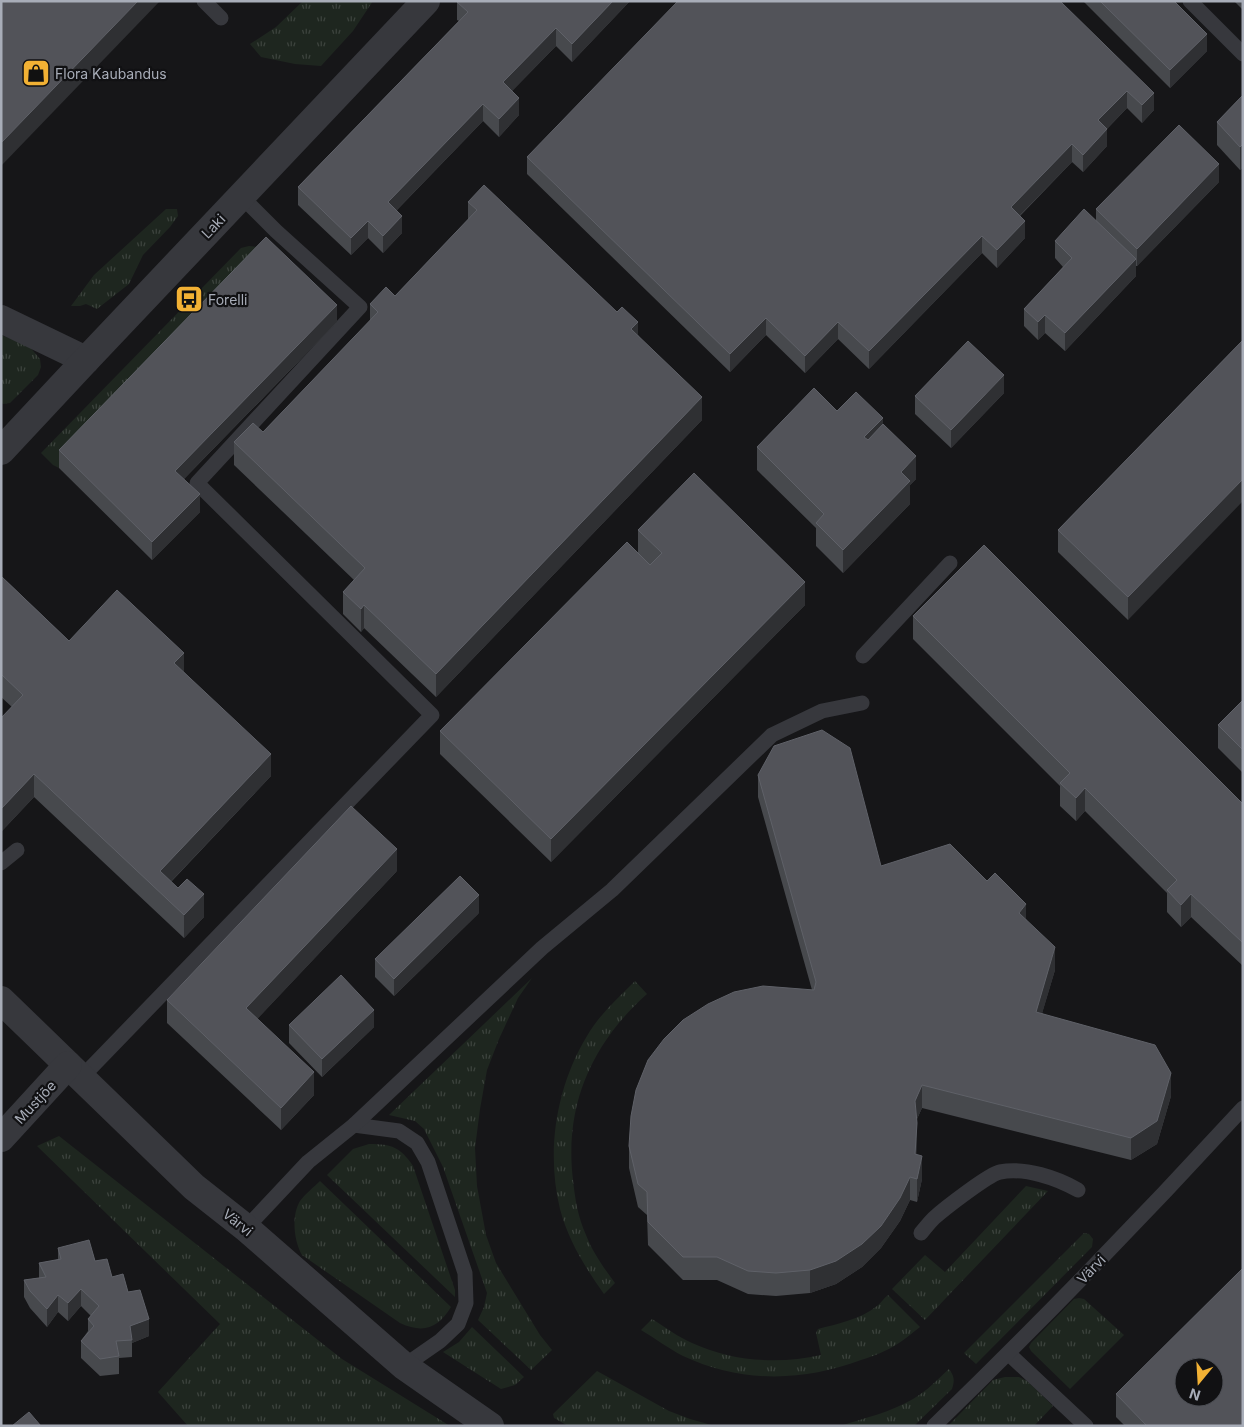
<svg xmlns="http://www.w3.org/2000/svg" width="1244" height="1427" font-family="Inter,sans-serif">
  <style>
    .grass { fill: url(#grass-tufts) }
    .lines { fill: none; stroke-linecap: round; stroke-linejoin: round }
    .service { stroke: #37383d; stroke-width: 15 }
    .minor { stroke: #37383d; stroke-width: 28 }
    .wall { fill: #47494d }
    .shaded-wall { fill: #2f3033 }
    .building { fill: #525359; stroke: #5f6168; fill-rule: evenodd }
    .labels { text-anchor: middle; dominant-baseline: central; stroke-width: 4.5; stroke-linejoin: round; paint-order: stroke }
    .poi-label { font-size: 14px; fill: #a8adb8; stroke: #111113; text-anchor: start }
    .street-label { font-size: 14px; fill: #a8adb8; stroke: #111113 }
  </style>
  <defs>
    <pattern id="grass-tufts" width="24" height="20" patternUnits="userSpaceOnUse" patternTransform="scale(1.25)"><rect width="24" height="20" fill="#1e261f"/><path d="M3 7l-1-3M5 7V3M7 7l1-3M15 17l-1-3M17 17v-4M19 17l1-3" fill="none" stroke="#3c433d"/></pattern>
  </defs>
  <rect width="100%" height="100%" fill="#161618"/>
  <g class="grass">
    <path d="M303,1H373L353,31L321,66L295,64L261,57L250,44L276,27Z"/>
    <path d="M166,209H177L178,216L170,227L143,255L129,284L97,309L86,304L80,306H71L94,275Z"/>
    <path d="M249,246L258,247L107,419L59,468L53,465L41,453L241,248Z"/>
    <path d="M1,335L29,346L40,359L41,367L38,375L10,403L3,404L1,402Z"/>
    <path d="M532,978L518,998L499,1039L487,1070L480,1109L475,1148L477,1186L486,1235L496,1263L540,1335L552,1350L531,1370L478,1320L484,1307L487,1293L443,1167L424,1129L415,1121L389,1115Z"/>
    <path d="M635,981L647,994C592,1043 564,1105 573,1180C575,1199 578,1217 586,1235C593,1253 604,1268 615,1283L604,1294C586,1269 568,1240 560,1209C546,1152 556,1087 587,1036C599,1015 618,998 635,981Z"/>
    <path d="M59,1136L342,1359L450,1426H188L158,1392L220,1324L37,1146Z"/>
    <path d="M369,1144C392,1144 400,1147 413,1166L455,1290V1297L327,1175L353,1149Z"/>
    <path d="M320,1181L451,1307C438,1328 424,1334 400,1323L302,1255C294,1241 291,1216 300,1201C305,1194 314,1187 320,1181Z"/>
    <path d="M1026,1186L1048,1191L925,1320L892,1289L925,1255L945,1272Z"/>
    <path d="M1084,1233L1089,1234L1093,1239L1092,1247L976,1364L964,1353Z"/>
    <path d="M888,1295L920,1327C913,1332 907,1338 899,1343C887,1351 874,1356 861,1360C802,1382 741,1383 683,1356C669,1349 655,1338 641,1330L652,1319C665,1327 678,1337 692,1343C731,1361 778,1365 821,1355L816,1333L818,1329C837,1324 861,1319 877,1306C881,1303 884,1298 888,1295Z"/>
    <path d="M1079,1298L1084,1299L1124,1335L1070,1389L1031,1351L1029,1347L1031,1343L1074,1299Z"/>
    <path d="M472,1327L524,1377L515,1385L501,1389L443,1352L459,1342Z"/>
    <path d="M949,1369C954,1376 955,1380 952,1389L914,1426H840C865,1418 891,1412 913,1399C927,1391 938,1379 949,1369Z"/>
    <path d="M597,1371L669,1411L690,1419L715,1426H568L554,1418L553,1414Z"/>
    <path d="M1005,1377H1019L1027,1381L1053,1406L1034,1426H948L993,1380Z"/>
  </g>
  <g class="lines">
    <g class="service">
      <path d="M204,1L221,18"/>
      <path d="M1190,1L1243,54"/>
      <path d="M863,656L950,563"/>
      <path d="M1,863L17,850"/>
      <path d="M81,1078L432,715L197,483L360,307L276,231L241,196"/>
      <path d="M354,1125L399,1131L417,1143L428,1162L465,1273L466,1303L458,1324L440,1341L404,1366"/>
      <path d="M246,1228L308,1162L354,1125L542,948L612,890L772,735L822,711L862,703"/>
      <path d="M921,1233C925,1228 929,1223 934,1218C944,1209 989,1174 1000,1172C1025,1167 1057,1178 1078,1190"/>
      <path d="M1009,1354L1086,1426"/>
      <path d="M934,1426C1040,1323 1143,1217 1243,1108"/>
    </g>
    <g class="minor">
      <path d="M1,319L86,360"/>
      <path d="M1,451L86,360L426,1"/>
      <path d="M1,1000L194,1187L246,1228L404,1366L490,1426"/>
      <path d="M1,1138L68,1065"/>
    </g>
  </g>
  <g class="wall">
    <path d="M459,1H630L572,62L556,46L512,91L519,115L499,137L483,121L397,210L402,233L383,253L368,238L351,255L298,205V187L459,21L457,20V2Z"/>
    <path d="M1060,1L1154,110L1142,123L1127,108L1107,129V146L1083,172L1072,162L1020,216L1025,238L997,268L982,253L869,369L838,339L805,373L766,335L730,372L527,174V157Z"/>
    <path d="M1083,1H1174L1207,51L1170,88Z"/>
    <path d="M1234,1H1243V10Z"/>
    <path d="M1243,95V167L1240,170L1217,145V122Z"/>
    <path d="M1219,182L1137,266H1136V276L1065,351L1045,333L1038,340L1024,326V309L1063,267L1055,258V241L1096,221V209Z"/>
    <path d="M468,202L638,335L702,420L436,697L364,628L361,632L343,614V592L354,580L234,465V442L263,432L370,321V304L395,296L468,220Z"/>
    <path d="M337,322L184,479L200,512L152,560L59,468V450Z"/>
    <path d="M1243,340L1128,620L1058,552V530Z"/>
    <path d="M1004,393L951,448L915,414V396Z"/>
    <path d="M837,411L883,425L916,479L910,485V504L843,573L816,546V528L757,470V447Z"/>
    <path d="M638,530L805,605L551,862L440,754V731L650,565L638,553Z"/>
    <path d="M1,576L69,641L184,672L271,776L171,882L204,917L184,938L34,797L1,832V718L12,707L1,697Z"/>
    <path d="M913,616L1243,804V966L1191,917L1181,927L1167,912V893L1085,811L1076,821L1060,806V786L913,639Z"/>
    <path d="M1243,700V773L1218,748V725Z"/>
    <path d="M758,775L881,866L1026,919L1055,970L1042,1013L1171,1096L1157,1144L1131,1160L922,1108L917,1119L916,1155L922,1179L917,1202L910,1200L900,1221L881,1248L862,1267L836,1284L810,1293L776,1296L748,1294L717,1280H683L648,1245L647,1215L638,1207L629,1168V1146L812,990L758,797Z"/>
    <path d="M397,871L257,1019L314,1095L281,1130L167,1023V1000Z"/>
    <path d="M479,913L394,996L375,977V959Z"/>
    <path d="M289,1025L374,1027L322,1077L289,1043Z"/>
    <path d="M58,1248L95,1261L112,1277L128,1292L149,1336L132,1343V1357L119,1358V1374L100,1376L81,1358V1341L88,1331V1319L91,1316L81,1306L68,1321L58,1312L47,1327L30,1308L24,1297V1280L39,1278V1263L58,1260Z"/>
    <path d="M1116,1394L1243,1426H1125L1116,1417Z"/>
  </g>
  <g class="shaded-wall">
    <path d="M138,1H160L1,166V143Z"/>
    <path d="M613,1H630L572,62V44Z"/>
    <path d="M556,28V46L503,100V82Z"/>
    <path d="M1207,34V51L1170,88V70Z"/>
    <path d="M1127,91V108L1098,138V120Z"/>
    <path d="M1154,93V110L1142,123V105Z"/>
    <path d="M519,98V115L499,137V119Z"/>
    <path d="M483,104V121L388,219V202Z"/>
    <path d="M1107,129V146L1083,172V155Z"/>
    <path d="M1072,144V162L1011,224V207Z"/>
    <path d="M1243,144V167L1240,170V147Z"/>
    <path d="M1219,164V182L1137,266V249Z"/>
    <path d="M402,216V233L383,253V236Z"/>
    <path d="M368,221V238L351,255V238Z"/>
    <path d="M1025,221V238L997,268V250Z"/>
    <path d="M982,236V253L869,369V351Z"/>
    <path d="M1136,259V276L1065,351V333Z"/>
    <path d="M337,305V322L175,488V471Z"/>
    <path d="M1045,315V333L1038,340V322Z"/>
    <path d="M766,318V335L730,372V354Z"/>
    <path d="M638,322V345L631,329Z"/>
    <path d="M838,322V339L805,373V356Z"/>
    <path d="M1004,375V393L951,448V430Z"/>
    <path d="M702,397V420L436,697V674Z"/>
    <path d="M883,418V441L864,459V437Z"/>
    <path d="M916,456V479L910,485V504L843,573V550L901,472Z"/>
    <path d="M1243,479V501L1128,620V597Z"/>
    <path d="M200,494V512L152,560V542Z"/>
    <path d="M805,582V605L551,862V839Z"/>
    <path d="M364,605V628L361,632V609Z"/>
    <path d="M184,653V676L174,663Z"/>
    <path d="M271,754V776L160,893V871Z"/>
    <path d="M34,774V797L1,832V809Z"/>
    <path d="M1085,788V811L1076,821V798Z"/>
    <path d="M397,849V871L246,1031V1008Z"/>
    <path d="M204,894V917L184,938V915Z"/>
    <path d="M1191,894V917L1181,927V905Z"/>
    <path d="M479,895V913L394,996V979Z"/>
    <path d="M1026,904V927L1019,913Z"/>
    <path d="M1055,947V970L1036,1034V1012Z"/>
    <path d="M374,1010V1027L322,1077V1059Z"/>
    <path d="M314,1072V1095L281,1130V1108Z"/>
    <path d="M1171,1073V1096L1157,1144L1131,1160V1138Z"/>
    <path d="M922,1085V1108L915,1123V1101Z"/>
    <path d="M917,1123V1146L915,1177V1154Z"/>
    <path d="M922,1156V1179L917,1202V1179Z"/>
    <path d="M910,1177V1200L900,1221L881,1248L862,1267L836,1284L810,1293V1270Z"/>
    <path d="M81,1289V1306L68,1321V1303Z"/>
    <path d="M58,1295V1312L47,1327V1309Z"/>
    <path d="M149,1319V1336L132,1343L130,1326Z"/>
  </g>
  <g class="building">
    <path d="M1,1H138L1,143Z"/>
    <path d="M459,1H613L572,44L556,28L503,82L519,98L499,119L483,104L388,202L402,216L383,236L368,221L351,238L298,187L468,12L457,2Z"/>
    <path d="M678,1H1060L1154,93L1142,105L1127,91L1098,120L1107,129L1083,155L1072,144L1011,207L1025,221L997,250L982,236L869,351L838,322L805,356L766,318L730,354L527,157Z"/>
    <path d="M1100,1H1174L1207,34L1170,70Z"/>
    <path d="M1243,95V144L1240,147L1217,122Z"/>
    <path d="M1179,125L1219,164L1137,249L1096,209Z"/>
    <path d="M484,185L617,312L622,307L638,322L631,329L702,397L436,674L364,605L361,609L343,592L365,568L234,442L253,423L263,432L378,312L370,304L386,287L395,296L477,210L468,202Z"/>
    <path d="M1084,209L1136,259L1065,333L1045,315L1038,322L1024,309L1072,258L1055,241Z"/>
    <path d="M266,237L337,305L175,471L200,494L152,542L59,450Z"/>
    <path d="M1243,340V479L1128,597L1058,530Z"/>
    <path d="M968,341L1004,375L951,430L915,396Z"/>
    <path d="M814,388L837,411L856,392L883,418L864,437L868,440L883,424L916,456L901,472L910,481L843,550L816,523L824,514L757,447Z"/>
    <path d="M694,473L805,582L551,839L440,731L627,542L650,565L662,553L638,530Z"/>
    <path d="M984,545L1243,804V943L1191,894L1181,905L1167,890L1177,880L1085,788L1076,798L1060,783L1070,773L913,616Z"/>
    <path d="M1,576L69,641L117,590L184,653L174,663L271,754L160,871L178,888L187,879L204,894L184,915L34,774L1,809V718L23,695L1,674Z"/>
    <path d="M1243,700V750L1218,725Z"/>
    <path d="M822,730L850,748L881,866L950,844L987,881L995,873L1026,904L1019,913L1055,947L1036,1012L1155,1045L1171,1073L1157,1121L1131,1138L922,1085L915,1101L917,1123L915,1154L922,1156L917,1179L910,1177L900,1198L881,1226L862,1244L836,1261L810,1270L776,1273L748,1271L717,1257H683L648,1222L647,1192L638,1184L629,1146L631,1116L636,1090L648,1060L664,1039L683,1020L708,1004L734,992L763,986L814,990L816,982L758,775L774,746Z"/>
    <path d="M351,806L397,849L246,1008L314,1072L281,1108L167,1000Z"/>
    <path d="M460,876L479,895L394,979L375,959Z"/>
    <path d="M341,975L374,1010L322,1059L289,1025Z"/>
    <path d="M89,1240L95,1261L107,1259L112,1277L123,1274L128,1292L140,1290L149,1319L130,1326L132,1340L116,1341L119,1356L100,1359L81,1341L94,1326L88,1319L99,1306L81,1289L68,1303L58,1295L47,1309L30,1291L24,1280L46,1277L39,1263L61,1259L58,1248Z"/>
    <path d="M1243,1268V1426H1147L1116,1394ZM1184,1367H1214V1397H1184Z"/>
    <path d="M29,1412L41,1426H12Z"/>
  </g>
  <defs>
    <g id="shop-square" transform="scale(1.4375)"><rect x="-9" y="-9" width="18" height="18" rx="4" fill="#f2b134" stroke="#111113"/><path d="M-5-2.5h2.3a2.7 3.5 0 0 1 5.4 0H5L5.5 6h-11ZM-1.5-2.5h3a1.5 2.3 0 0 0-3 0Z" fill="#111"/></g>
    <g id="bus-square" transform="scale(1.4375)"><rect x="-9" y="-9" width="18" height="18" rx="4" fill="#f2b134" stroke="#111113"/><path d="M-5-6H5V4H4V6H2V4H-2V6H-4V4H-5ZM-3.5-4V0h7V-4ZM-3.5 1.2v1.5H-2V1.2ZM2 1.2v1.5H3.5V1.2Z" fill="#111"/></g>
  </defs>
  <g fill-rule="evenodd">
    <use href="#shop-square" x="36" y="73"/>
    <use href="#bus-square" x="189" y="299"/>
  </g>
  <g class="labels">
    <g class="poi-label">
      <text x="55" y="73">Flora Kaubandus</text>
      <text x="208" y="299">Forelli</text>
    </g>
    <g class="street-label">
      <text transform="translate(213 226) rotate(-46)">Laki</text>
      <text transform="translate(35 1102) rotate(-47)">Mustjõe</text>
      <text transform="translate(238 1222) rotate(39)">Värvi</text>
      <text transform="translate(1091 1269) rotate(-46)">Värvi</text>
    </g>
  </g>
  <rect width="1244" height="1427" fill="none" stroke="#a8adb8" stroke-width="5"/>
  <g transform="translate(1199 1382) rotate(198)"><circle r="24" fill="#111113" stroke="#4d4f55"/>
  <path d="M0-4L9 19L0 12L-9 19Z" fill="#f2b134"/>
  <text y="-8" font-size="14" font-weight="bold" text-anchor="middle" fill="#a8adb8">N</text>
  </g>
</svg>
